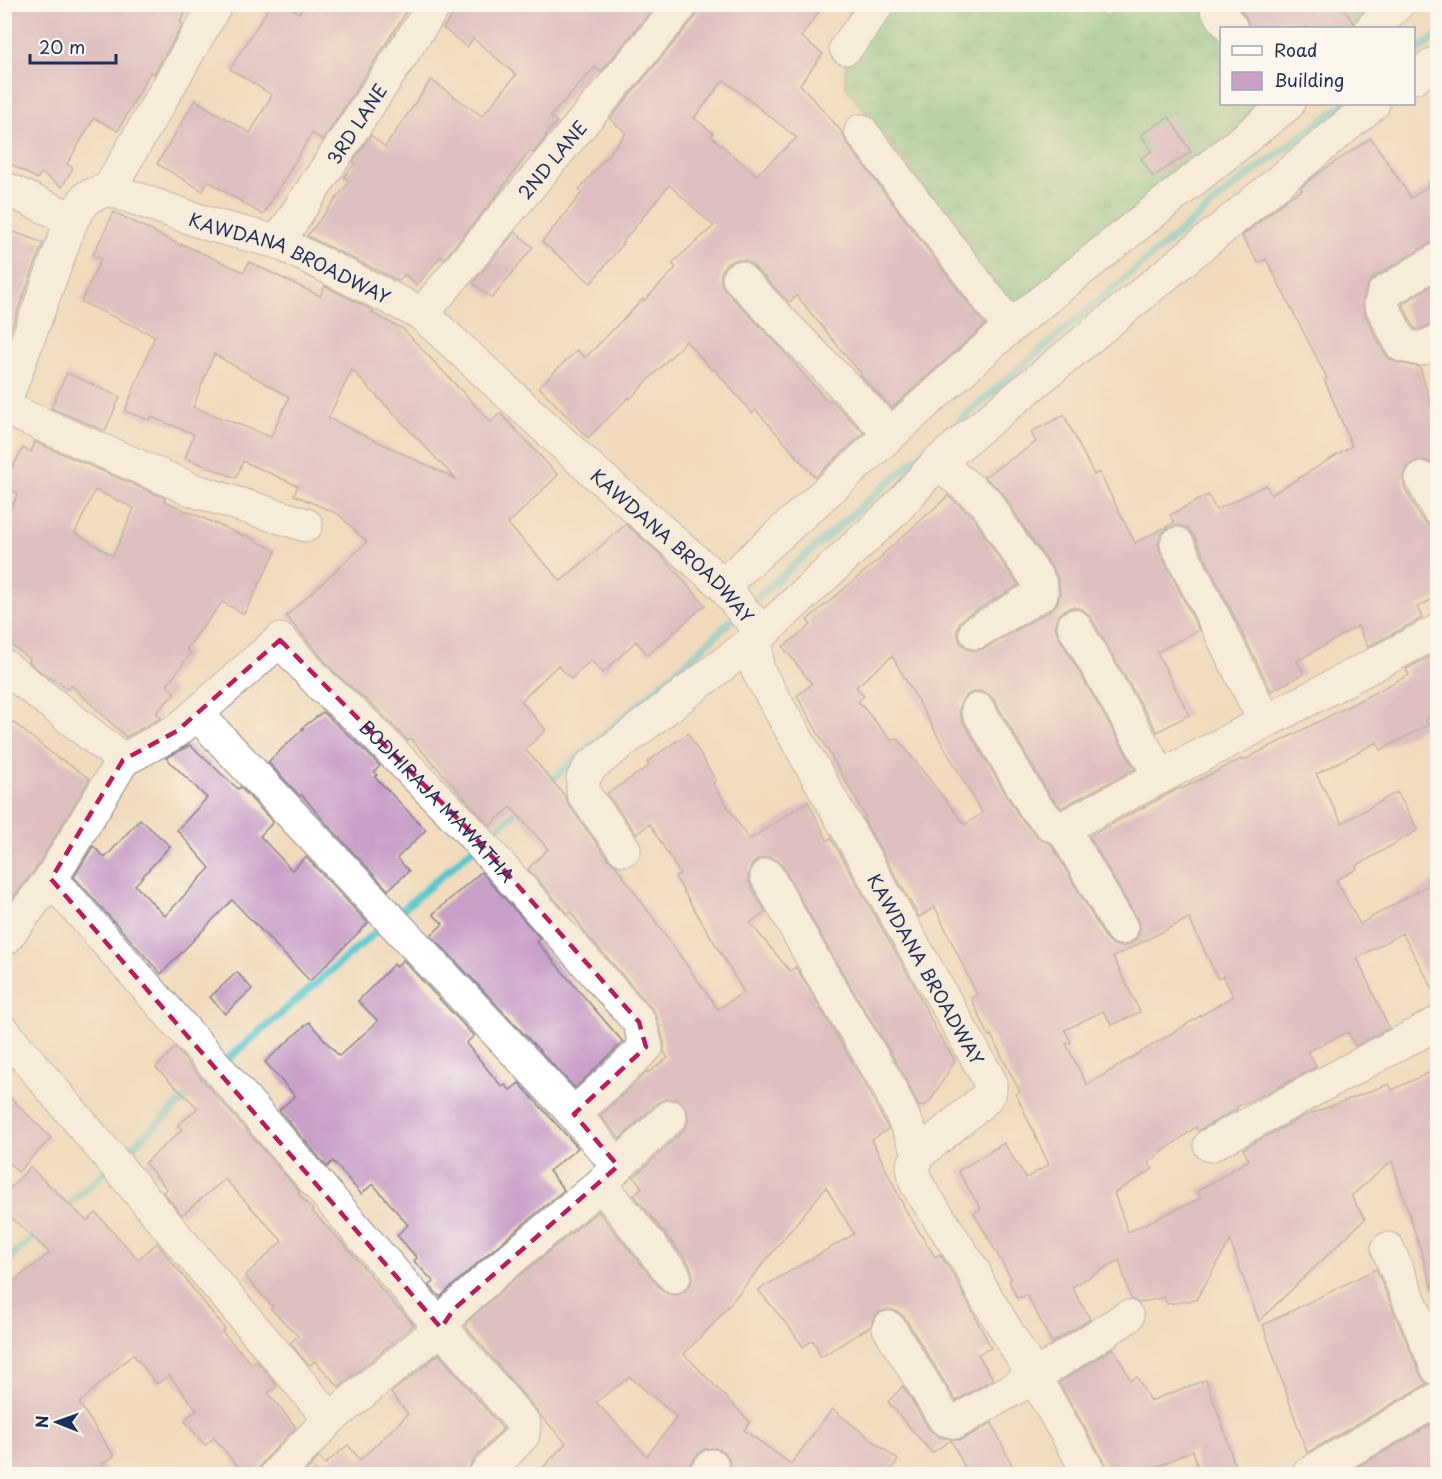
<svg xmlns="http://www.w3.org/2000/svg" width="1442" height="1479" font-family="'Playpen Sans',sans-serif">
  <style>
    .grass { fill: url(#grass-tufts); stroke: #487c75; stroke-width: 1.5 }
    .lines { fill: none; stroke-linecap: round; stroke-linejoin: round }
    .stream { stroke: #59c7ce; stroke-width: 8 }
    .building { fill: #c79fc7; fill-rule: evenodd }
    .minor-casing { stroke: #86858d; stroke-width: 35 }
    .minor { stroke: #fff; stroke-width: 33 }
    .marked { fill: none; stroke: #c2185b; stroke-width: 4.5; stroke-dasharray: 12 8; stroke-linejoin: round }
    .labels { text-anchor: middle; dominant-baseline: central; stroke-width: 6; stroke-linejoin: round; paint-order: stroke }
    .street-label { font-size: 18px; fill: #1b2f5e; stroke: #fbf7ec }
  </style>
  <defs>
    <pattern id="grass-tufts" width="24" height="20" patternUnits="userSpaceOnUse" patternTransform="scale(1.5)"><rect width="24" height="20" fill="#74c88c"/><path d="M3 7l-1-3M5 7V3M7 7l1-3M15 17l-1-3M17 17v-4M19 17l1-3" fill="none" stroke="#5ea376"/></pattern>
  </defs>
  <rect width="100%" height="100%" fill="#fbf7ec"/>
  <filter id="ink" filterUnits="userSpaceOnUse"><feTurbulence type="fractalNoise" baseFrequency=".0167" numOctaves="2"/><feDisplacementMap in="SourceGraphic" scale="12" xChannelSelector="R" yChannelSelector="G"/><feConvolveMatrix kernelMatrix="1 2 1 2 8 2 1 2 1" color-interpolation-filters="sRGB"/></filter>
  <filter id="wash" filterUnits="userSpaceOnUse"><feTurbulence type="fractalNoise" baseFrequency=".008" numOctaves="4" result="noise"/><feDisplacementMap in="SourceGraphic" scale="24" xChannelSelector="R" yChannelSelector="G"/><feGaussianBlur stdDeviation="1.35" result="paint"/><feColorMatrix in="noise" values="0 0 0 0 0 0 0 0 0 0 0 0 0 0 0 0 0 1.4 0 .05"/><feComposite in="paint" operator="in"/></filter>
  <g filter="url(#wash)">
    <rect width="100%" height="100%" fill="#f1dbbc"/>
    <path class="grass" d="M1121,4H1379L1361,28H1222V104H1282L1017,313L845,85L846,48L878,5H1099L1107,17Z"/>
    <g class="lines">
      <g class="stream">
        <path d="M1414,53L1438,35"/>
        <path d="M746,607L1042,349L1233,187L1345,104"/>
        <path d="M545,786L695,655L737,615"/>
        <path d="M484,839L524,805"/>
        <path d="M395,916L474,848"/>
        <path d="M222,1064L385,924"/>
        <path d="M118,1160L213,1073"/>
        <path d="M63,1210L109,1168"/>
        <path d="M4,1263L40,1231"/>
      </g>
    </g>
    <g id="blocks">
      <g class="building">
        <path d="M4,4H190L180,22L183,24L154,74L150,72L118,131L94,118L67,164L73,168L62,187L41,173L37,179L4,160Z"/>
        <path d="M271,4H285L299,13L305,4H410L400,22L323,140L312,133L263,215L208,181L203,191L157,164L195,100L250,133L272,95L230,69Z"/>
        <path d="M461,4H657L601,72L595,67L550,117L557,122L545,135L547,136L533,153L530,151L493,200L444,259L441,256L417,285L405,274L399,281L307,236L350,181L344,177L355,163L353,162L371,135L385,147L431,80L482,116L516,75L473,38L467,47L443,28Z"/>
        <path d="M700,4H824L801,37L823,54L800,84L842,132L846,142L985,325L892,408L860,375L861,374L797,296L789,302L752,265L745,260H735L726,264L721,273V283L726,291L781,348L828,402L831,400L864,433L815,477L756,410L752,413L714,369L712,370L686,341L630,399L629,397L588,438L539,387L577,350L585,358L643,299L644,301L676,268L672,263L714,226L669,185L621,244L622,245L591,283L542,242L582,193L579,190L626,133L610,119L696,16L700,8ZM724,80L797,138L756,175L711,136L713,133L694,118Z"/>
        <path d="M1237,4H1341L1354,24V28H1249L1246,17Z"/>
        <path d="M1169,117L1191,152L1153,177L1141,158L1152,151L1141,135Z"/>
        <path d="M1371,138L1411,198L1437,180V241L1428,244L1374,277L1366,287L1363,300L1364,313L1385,354L1390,359L1398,363L1420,367L1437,427V469L1431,463L1423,460L1414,462L1406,469L1403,478L1405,488L1421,518L1429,525L1437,528V597L1417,607L1422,618L1368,647L1358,626L1297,661L1304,674L1271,691L1194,536L1187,528L1178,525L1168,528L1161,534L1158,543L1160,552L1199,630L1157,652L1189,715L1157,732L1090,616L1083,610L1073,607L1065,610L1058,616L1055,625L1058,635L1135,769L1061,808L1050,796L994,700L988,694L978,691L969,694L962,700L959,711L962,720L1019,816L1038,838L1051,844L1105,937L1112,944L1122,947L1130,944L1137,938L1140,929L1137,919L1089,836L1180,788L1181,789L1241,759L1242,761L1409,675L1406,669L1437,653V713L1425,719L1428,725L1381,750L1377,742L1316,774L1342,823L1397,792L1418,830L1356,866L1357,869L1336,880L1360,924L1437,880V996L1402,933L1357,958L1389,1028L1355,1046L1348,1032L1308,1051L1316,1067L1269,1092L1236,1107L1237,1109L1198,1131L1196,1127L1148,1163L1153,1169L1114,1193L1128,1232L1201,1198L1197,1191L1249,1160L1243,1149L1302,1117L1389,1084L1392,1090L1437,1069V1117L1429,1121L1437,1145V1288L1433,1289L1392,1161L1351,1196L1365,1219L1259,1321L1230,1241L1196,1300L1167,1304L1164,1297L1139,1303L1131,1299L1119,1260L1072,1287L1090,1319L1052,1343L1027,1295L1017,1298L1009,1281L1011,1278L974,1213L981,1209L958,1171L1004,1143L1026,1178L1049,1165L1016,1094L1020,1092L991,1035L989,1036L971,998L977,995L935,907L919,917L863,819L866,817L797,696L812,684L783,647L811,625L807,620L883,556L882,555L948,496L972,515L997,555L1019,585L966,616L960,622L957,632L960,642L967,649L977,651L985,648L1051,610L1057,603L1060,594L1058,580L1055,572L1028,534L1002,492L984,477L1036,442L1031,432L1064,415L1094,475L1099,472L1135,543L1174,523L1170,515L1208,495L1216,510L1266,485L1271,495L1352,446L1324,379L1327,378L1266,259L1258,263L1242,236L1288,198L1302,190L1301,187L1323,170ZM892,656L982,813L965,825L897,738L892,741L858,701L864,696L856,687ZM1189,918L1218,979L1223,976L1233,996L1087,1085L1066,1044L1071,1042L1065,1030L1103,1011L1112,1025L1140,1012L1113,957Z"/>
        <path d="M114,212L182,246V244L244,272L249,262L320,296L325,286L374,311L372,313L403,329L491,422L500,413L558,475L508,524L561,581L626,524L662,556L705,605L648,655L636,641L603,673L591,660L571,679L558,665L521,701L546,730L525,749L565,796L568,804L609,860L616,866L718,1009L744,992L675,877L680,874L650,824L636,834L607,794L649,766L647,762L688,733L716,781L713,783L749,840L808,801L827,840L831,838L914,985L935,1028L955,1061L929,1103L919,1107L903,1073L834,959L783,867L777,860L768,857L758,859L751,866L748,875L750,885L766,912L750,923L790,971L796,967L870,1092L888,1129L872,1140L906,1211L935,1257L940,1254L957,1281L963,1294L973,1312L991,1348L978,1354L993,1379L956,1401L905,1318L898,1312L889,1309L879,1312L873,1319L871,1326L821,1357L813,1340L803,1347L790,1328L758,1290L854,1234L826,1187L716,1321L684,1354L750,1422L744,1430L791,1464L832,1409L898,1460L888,1474H742L730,1466L729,1459L725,1452L715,1448L705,1449L698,1454L691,1462L687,1470V1474H537L566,1443L541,1416L465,1326L468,1321L507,1286L598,1211L660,1288L668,1294L676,1295L685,1291L691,1283L693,1274L689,1264L634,1195L642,1187L634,1177L683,1131L688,1123V1113L684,1105L676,1099H665L657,1103L620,1139L600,1116L648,1071L649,1072L668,1058L664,1052V1042L657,1017L653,1010L587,935L571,912L568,914L528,869L548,849L511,807L490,826L411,739L408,741L380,712L335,673L286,616L367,542L338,514L294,495L298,486L243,461L236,478L185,458L194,434L151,417L149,420L125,411L155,336L81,302L101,259L93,255ZM214,354L289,397L271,437L193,407ZM352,370L456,479L328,418ZM630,1377L677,1417L647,1456L596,1402Z"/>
        <path d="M4,228L43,243L4,348Z"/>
        <path d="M515,232L533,247L492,298L473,283Z"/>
        <path d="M1437,282V324L1431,325L1419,329H1415L1402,304Z"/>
        <path d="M67,373L120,397L105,431L51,408Z"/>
        <path d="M35,442L165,498L164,501L244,536L245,535L276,551L244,614L222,602L186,649L191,653L167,685L175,693L156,713L161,718L126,737L71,685L68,689L41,672L29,662L30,659L4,640V521L18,494L4,486V483L23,448L31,452ZM95,490L134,508L113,556L75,533Z"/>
        <path d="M323,712L354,740L380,766L374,772L377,775L375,777L426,830L397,858L409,871L388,890L322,819L302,795L300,796L268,762L303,729L302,728Z"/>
        <path d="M4,715L60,760L61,759L90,779L36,868L4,909Z"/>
        <path d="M190,745L238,789L240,787L273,822L260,836L292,870L306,857L368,923L310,981L232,900L161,974L74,877L93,846L105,858L140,819L170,846L135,885L165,916L210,868L177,830L207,798L166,758Z"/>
        <path d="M481,872L540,938L536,941L623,1042L575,1088L431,935L443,924L433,914Z"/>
        <path d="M403,960L474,1036L466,1043L502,1087L505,1085L510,1090L519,1083L578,1148L549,1171L564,1190L483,1258L440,1297L429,1285L434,1282L414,1261L417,1258L397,1235L408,1225L373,1184L361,1194L333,1161L327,1167L279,1110L295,1096L265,1062L309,1022L339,1056L378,1021L358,1001L394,964L396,967Z"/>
        <path d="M237,972L252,989L225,1014L210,997Z"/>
        <path d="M175,1048L300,1192L298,1194L313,1210L312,1211L350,1251L399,1310L400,1309L414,1325L339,1387L315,1361L310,1365L306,1362L290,1343L298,1336L271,1309L273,1307L245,1276L282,1241L225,1179L182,1215L163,1192L167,1189L145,1163L182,1130L178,1125L198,1108L156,1068Z"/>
        <path d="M4,1091L51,1138L18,1172L4,1158Z"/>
        <path d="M30,1167L87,1221L96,1213L138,1259L157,1243L225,1329L222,1332L252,1364L256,1360L277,1386L268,1393L296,1427L264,1461L259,1469V1474H244L214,1438L205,1445L184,1420L197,1410L169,1375L157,1384L133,1354L79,1403L114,1456L102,1464L107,1474H4V1289L50,1253L4,1211V1195Z"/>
        <path d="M1376,1269L1421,1376L1427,1384L1307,1453L1263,1325Z"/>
        <path d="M1113,1348L1131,1380L1137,1377L1150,1401L1206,1380L1226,1436L1237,1474H1199L1193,1450L1141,1474H1109L1106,1465L1059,1383Z"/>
        <path d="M439,1354L503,1429L472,1461L468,1472L465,1474H303L319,1457L325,1464L348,1445L360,1460L408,1414L391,1393Z"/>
        <path d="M903,1386L929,1429L940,1437L959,1440L965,1438L992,1423L1016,1474H968L951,1440L932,1453L888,1402Z"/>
        <path d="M1437,1421V1474H1345Z"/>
      </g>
    </g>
  </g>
  <g filter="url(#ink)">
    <use href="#blocks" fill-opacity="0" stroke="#86858d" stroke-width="1.5"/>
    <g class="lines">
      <g class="minor-casing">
        <g id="minor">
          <path d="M1217,9L1231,28"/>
          <path d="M1372,28L1398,4"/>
          <path d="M846,48L878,4"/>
          <path d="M1414,77L1438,62"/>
          <path d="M861,131L1010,327"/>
          <path d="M4,188L72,219"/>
          <path d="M109,189L216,4"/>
          <path id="s1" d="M278,242L435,4"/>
          <path d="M1438,260L1384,293L1381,304L1402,345L1420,349L1438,342"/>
          <path d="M739,278L891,434"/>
          <path id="s2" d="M422,314L682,4"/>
          <path id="s3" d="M4,404L72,219L87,197L109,189L211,225L278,242L422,314L582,461L723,585L742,610L756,625L757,669L990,1081V1091L985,1099L920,1153L913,1166L916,1183L974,1272L979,1285L1034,1377L1090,1474"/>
          <path d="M4,408L193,490L306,525"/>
          <path d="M937,463L986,502L1012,544L1038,580L1041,587V594L976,632"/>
          <path d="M1422,479L1438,509"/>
          <path d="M1177,544L1265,722"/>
          <path d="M723,585L1010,327L1288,104"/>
          <path d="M1074,626L1161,777"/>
          <path d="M4,666L123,760"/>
          <path d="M978,710L1035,807L1052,825L1063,828L1438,631"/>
          <path d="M197,714L574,1114L618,1166"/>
          <path id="s4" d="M123,760L177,731L280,640L322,686L367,726L464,825L639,1022L646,1047L574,1114"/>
          <path d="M1063,828L1121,928"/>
          <path d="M624,849L583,793V779L591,766L756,639L893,512L937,463L1373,104"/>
          <path d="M767,876L818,968L887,1083L920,1153"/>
          <path d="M51,879L209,1058L524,1424L523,1435L486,1474"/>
          <path d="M4,940L51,879L123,760"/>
          <path d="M4,1032L330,1419"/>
          <path d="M1210,1145L1438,1023"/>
          <path d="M601,1184L674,1276"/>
          <path d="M1388,1249L1438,1369"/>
          <path d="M889,1328L945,1419L956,1422L1034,1377L1127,1317"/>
          <path d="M277,1474L330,1419L441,1328L454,1309L495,1272L601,1184L618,1166L670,1117"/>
          <path d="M705,1474L712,1466"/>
          <path d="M1308,1474L1438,1399"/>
        </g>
      </g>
      <use href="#minor" class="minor"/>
    </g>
  </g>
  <path d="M0 0H1442V1479H0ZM280,640L464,825L639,1022L646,1047L574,1114L618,1166L454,1309L441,1328L51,879L123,760L177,731Z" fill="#f1dbbc" fill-opacity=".55" fill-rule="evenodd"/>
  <path class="marked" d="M280,640L464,825L639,1022L646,1047L574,1114L618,1166L454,1309L441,1328L51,879L123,760L177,731Z"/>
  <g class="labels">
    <g class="street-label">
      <text stroke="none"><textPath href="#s1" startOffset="142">3RD LANE</textPath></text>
      <text stroke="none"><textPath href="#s2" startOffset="202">2ND LANE</textPath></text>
      <text stroke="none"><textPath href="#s3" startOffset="441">KAWDANA BROADWAY</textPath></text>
      <text stroke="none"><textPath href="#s3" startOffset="927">KAWDANA BROADWAY</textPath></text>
      <text stroke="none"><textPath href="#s4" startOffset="424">BODHIRAJA MAWATHA</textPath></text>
      <text stroke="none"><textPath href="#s3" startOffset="1431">KAWDANA BROADWAY</textPath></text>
    </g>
  </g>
  <rect width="1442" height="1479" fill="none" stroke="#fbf7ec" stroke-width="24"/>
  <rect x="1220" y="27" width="195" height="78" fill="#fbf7ec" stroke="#a1a7b3" stroke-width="1.5"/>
  <rect x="1232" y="46" width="30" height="9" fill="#ffffff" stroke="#a1a7b3" stroke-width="1.5"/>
  <text x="1274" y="57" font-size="18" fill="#1b2f5e">Road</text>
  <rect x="1232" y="72" width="30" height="18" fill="#c79fc7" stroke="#a1a7b3" stroke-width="1.5"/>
  <text x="1274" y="87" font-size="18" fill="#1b2f5e">Building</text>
  <g transform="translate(57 1422) rotate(271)" stroke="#fbf7ec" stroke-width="4.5" paint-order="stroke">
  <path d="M0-4.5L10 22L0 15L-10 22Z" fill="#1b2f5e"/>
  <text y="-9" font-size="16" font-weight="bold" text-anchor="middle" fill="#1b2f5e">N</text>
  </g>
  <path d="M30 54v9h86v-9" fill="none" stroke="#1b2f5e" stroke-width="3"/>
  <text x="39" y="54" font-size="18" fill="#1b2f5e" stroke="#fbf7ec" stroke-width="4.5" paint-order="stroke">20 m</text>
</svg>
